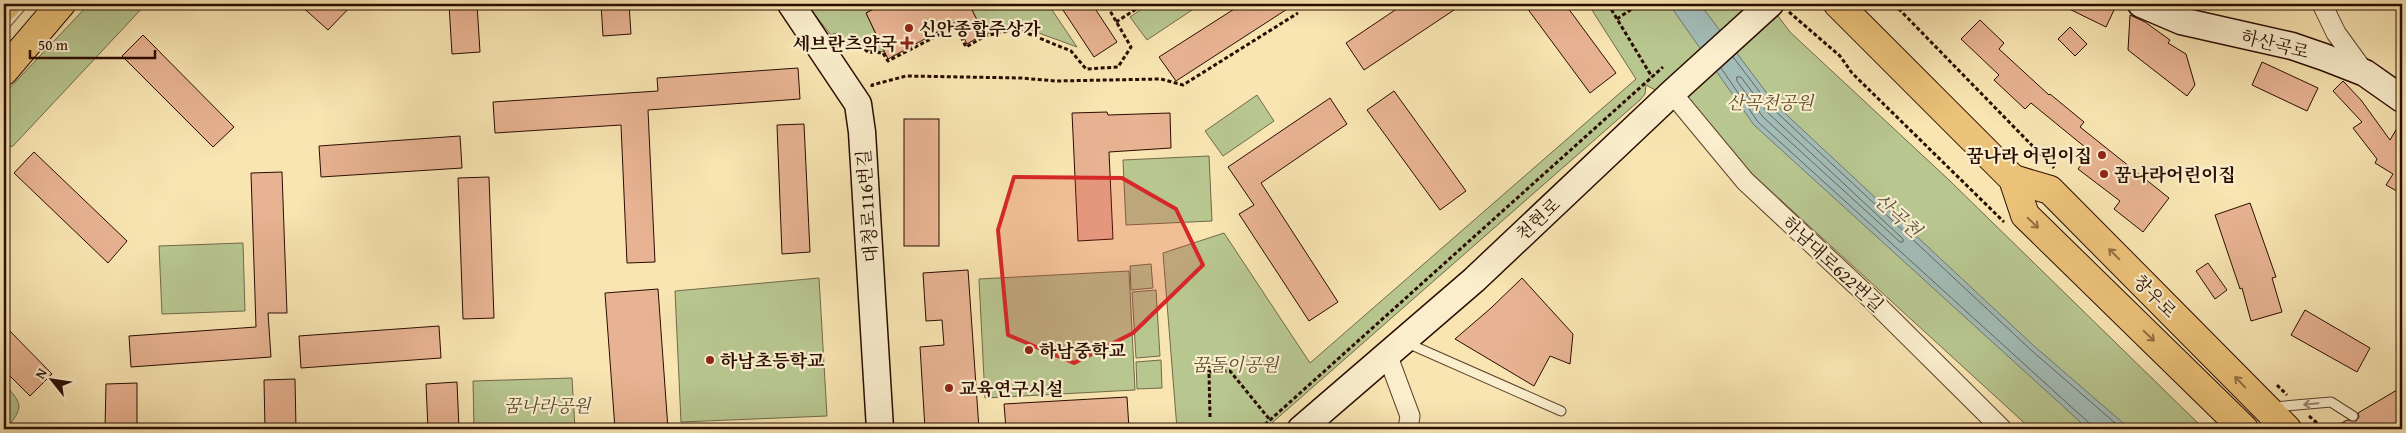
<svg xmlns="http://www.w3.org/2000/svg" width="2406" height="433" font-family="'Gentium Book Plus','Noto Serif KR',serif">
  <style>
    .green { fill: #b8c690; stroke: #716948 }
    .water { fill: #a2bcb7; stroke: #72766e }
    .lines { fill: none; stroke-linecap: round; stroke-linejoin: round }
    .shore { stroke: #66645c; stroke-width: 1 }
    .building { fill: #e8b392; stroke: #2a0c00 }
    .lane-casing { stroke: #5e422c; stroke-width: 11 }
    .street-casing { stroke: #5e422c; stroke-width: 21 }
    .secondary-casing { stroke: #2a0c00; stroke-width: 29 }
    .primary-casing { stroke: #2a0c00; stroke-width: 30 }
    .path { stroke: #2a0c00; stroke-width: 3; stroke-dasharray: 4 2.5; stroke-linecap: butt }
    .lane { stroke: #faeecd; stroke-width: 9 }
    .street { stroke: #faeecd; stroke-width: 19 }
    .secondary { stroke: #faeecd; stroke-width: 26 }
    .primary { stroke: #ecc279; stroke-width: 28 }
    .oneway { stroke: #957043 }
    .oneway2 { stroke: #9c8871 }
    .marked { fill: #d62828; fill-opacity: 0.2; stroke: #d62828; stroke-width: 4; stroke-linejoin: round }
    .poi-dot { fill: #8f2418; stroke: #faeecd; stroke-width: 2 }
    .labels { text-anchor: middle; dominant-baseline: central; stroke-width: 4.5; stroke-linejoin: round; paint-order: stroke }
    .poi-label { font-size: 18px; font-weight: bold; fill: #2a0c00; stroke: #faeecd; text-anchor: start }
    .street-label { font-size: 18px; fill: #2a0c00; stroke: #faeecd }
    .park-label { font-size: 18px; font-style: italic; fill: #5c4d32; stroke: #faeecd }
    .water-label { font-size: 19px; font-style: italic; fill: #5a5249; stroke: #faeecd }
  </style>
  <rect width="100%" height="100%" fill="#f8e5b2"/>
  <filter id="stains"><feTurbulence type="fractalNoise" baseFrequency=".004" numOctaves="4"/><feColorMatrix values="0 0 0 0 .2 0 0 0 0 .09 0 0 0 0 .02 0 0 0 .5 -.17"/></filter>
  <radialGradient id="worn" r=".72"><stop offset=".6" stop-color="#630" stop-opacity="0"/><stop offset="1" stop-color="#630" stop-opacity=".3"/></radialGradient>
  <g class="green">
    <path d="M89,4H146L13,146L4,148V94Z"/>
    <path d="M806,4H883L866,13L884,52L868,50L862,46L854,48L835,33L831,35Z"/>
    <path d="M969,4H1048L1077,47L1017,25L1002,31L984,34Z"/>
    <path d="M1149,4H1201L1147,40L1130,17Z"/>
    <path d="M1588,4H1769L1790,32L1949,180L2204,429H2031L1713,138L1692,110L1646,85L1645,94L1640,100L1265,429H1177L1163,253L1224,233L1310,363L1636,79Z"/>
    <path d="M1257,95L1274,121L1223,156L1205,131Z"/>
    <path d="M1209,156L1212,221L1126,225L1123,160Z"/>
    <path d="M243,243L245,311L162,314L159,246Z"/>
    <path d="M1151,264L1153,288L1131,290L1130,266Z"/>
    <path d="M1129,271L1135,390L985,398L979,279Z"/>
    <path d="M819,278L827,416L681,422L675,291Z"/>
    <path d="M1156,290L1160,356L1136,358L1132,292Z"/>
    <path d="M1161,360L1162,388L1137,389L1136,362Z"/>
    <path d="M572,378L575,429H474L473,381Z"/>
    <path d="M4,384C23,404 24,407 6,429H4Z"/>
  </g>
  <path class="water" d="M1669,4H1700L1775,104L2034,346L2130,429H2088L1754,125Z"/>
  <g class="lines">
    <g class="shore">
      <path d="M1733,57L1772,108L2031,350L2122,429"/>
      <path d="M1721,68L1758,122L2089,423L2091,429"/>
      <path d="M1737,77H1741L1767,112L1903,239V242H1900L1763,117L1737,81Z"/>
    </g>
  </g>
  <g class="building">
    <path d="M299,4H353L328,30Z"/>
    <path d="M449,4H477L480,52L452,54Z"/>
    <path d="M601,4H629L631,34L603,36Z"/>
    <path d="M883,4H969L984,34L967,44L956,22L888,59L866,13Z"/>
    <path d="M1059,4H1092L1117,42L1094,57Z"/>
    <path d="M1242,4H1295L1176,81L1159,57Z"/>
    <path d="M1404,4H1463L1364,70L1346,43Z"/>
    <path d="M1524,4H1565L1616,73L1590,93Z"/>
    <path d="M2059,4H2107L2115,8L2106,27Z"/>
    <path d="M2130,15L2145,22L2170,40L2168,43L2186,54L2195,85L2187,96L2128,50Z"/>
    <path d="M1980,20L2004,43L1999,49L2049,95L2050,94L2084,122L2080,127L2169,198L2143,232L2114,209L2120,201L2078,169L2091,152L2031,103L2025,109L1994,80L1999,75L1961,39Z"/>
    <path d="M2070,27L2087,44L2075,56L2058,39Z"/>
    <path d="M143,35L234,127L213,147L122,56Z"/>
    <path d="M2262,62L2318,88L2307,111L2252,85Z"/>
    <path d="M798,68L800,99L648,110L655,262L627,263L621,125L495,133L493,102L658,91L657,78Z"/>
    <path d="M2343,81L2361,100L2390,140L2402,120V194L2386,185L2393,174L2375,163L2377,159L2353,128L2362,122L2333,91Z"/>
    <path d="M1394,91L1466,191L1440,210L1367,110Z"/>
    <path d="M1330,98L1347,124L1261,183L1338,302L1309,321L1239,214L1254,205L1228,167Z"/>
    <path d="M1107,112L1108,115L1170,113L1171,148L1109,152L1113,239L1078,241L1072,113Z"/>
    <rect x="904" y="119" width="35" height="127"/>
    <path d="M804,124L810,252L782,254L777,125Z"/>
    <path d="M460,136L462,168L321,177L319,146Z"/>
    <path d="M34,152L127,241L108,263L14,173Z"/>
    <path d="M282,172L287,313H268L271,357L131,367L129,336L256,327L251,173Z"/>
    <path d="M489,177L494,318L463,319L458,178Z"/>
    <path d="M2250,203L2276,277L2272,278L2282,312L2251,321L2242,288L2240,289L2238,283L2215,215Z"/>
    <path d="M2208,263L2227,290L2215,299L2196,271Z"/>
    <path d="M968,270L979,429H925L920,347L944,345L942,320L926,321L923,273Z"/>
    <path d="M1522,278L1573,334L1570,364L1550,356L1534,386L1455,339L1491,308Z"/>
    <path d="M658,289L668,429H615L605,293Z"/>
    <path d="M2305,310L2370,348L2357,372L2291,335Z"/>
    <path d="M4,325L52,374L30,396L4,370Z"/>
    <path d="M439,326L441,358L301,368L299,336Z"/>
    <path d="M295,379L296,429H265L264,380Z"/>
    <path d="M457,382L459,429H428L426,384Z"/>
    <path d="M137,383V429H105L106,384Z"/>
    <path d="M2402,387V429H2331L2347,420L2356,421L2359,417L2358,413Z"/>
    <path d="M1127,397L1129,429H1006L1004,404Z"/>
  </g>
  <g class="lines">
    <g class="lane-casing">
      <g id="lane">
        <path d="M4,26L23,4"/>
        <path d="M1407,343L1561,411"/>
        <path d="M2273,407L2331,402L2353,416"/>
      </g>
    </g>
    <g class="street-casing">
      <g id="street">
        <path d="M2322,4L2336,33L2365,73"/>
        <path d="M1672,93L1745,181L1870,298L2002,429"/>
        <path d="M1387,354L1410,416L1408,429"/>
      </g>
    </g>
    <g class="secondary-casing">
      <g id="secondary">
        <path d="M791,4L858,104L862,132L880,429"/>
        <path d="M2141,4L2181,21L2292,46L2324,57L2365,73L2402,99"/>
        <path d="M1301,429L1474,280L1672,93L1770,4"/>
      </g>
    </g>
    <g class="primary-casing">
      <g id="primary">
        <path d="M1838,4L2013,179L2025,215L2244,429"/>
        <path d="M4,7L7,4"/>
        <path d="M4,71L61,4"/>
        <path d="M2013,179L2050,190L2287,429"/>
      </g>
    </g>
    <g class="path">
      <path d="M1608,4L1652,77"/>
      <path d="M1894,4L2054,168"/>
      <path d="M1789,12L1840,56L1852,73L2004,222"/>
      <path d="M1617,19L1639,4"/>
      <path d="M1116,22L1144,4"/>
      <path d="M838,36L854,49L862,47L868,52L883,53L888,61L956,26L966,47L985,36L1017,29L1071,51L1086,69L1118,67L1131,47L1106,4"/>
      <path d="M872,87V85L906,76L1021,78L1056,81L1161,79L1183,85L1298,13"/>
      <path d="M1208,357L1209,372"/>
      <path d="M2277,385L2287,395"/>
      <path d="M2309,416L2324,429"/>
      <path d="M1210,417L1209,372L1230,371L1270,420"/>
      <path d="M1260,429L1663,67"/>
    </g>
    <use href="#lane" class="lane"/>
    <use href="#street" class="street"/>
    <use href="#secondary" class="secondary"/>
    <use href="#primary" class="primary"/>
  </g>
  <defs><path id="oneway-shaft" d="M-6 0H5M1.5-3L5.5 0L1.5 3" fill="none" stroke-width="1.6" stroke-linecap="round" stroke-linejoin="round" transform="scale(1.25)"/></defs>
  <g class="oneway">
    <use href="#oneway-shaft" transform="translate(2033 223) rotate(44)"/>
    <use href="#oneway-shaft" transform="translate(2114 254) rotate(-135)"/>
    <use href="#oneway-shaft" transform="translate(2149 336) rotate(44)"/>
    <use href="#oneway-shaft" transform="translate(2240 382) rotate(-134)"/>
  </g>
  <use class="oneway2" href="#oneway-shaft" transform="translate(2311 404) rotate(175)"/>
  <path class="marked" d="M1014,177L1122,178L1176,209L1203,265L1133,333L1074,363L1008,335L998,230Z"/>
  <g class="poi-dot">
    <circle cx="909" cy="28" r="5"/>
    <path d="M904.5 35.5h5v5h5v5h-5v5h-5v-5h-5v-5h5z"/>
    <circle cx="2102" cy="155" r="5"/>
    <circle cx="2104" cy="174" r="5"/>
    <circle cx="1029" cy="350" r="5"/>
    <circle cx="710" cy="360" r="5"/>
    <circle cx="949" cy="388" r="5"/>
  </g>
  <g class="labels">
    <g class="poi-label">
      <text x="919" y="28">신안종합주상가</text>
      <text x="897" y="43" text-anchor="end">세브란츠약국</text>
      <text x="2092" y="155" text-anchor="end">꿈나라 어린이집</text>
      <text x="2114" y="174">꿈나라어린이집</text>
      <text x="1039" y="350">하남중학교</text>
      <text x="720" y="360">하남초등학교</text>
      <text x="959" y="388">교육연구시설</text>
    </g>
    <g class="street-label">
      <text transform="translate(2275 44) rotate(14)">하산곡로</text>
      <text transform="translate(867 206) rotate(-94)">대청로116번길</text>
      <text transform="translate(1538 219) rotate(-43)">천현로</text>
      <text transform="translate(1833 264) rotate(43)">하남대로622번길</text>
      <text transform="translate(2155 296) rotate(45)">창우로</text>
    </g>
    <g class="park-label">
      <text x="1770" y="102">산곡천공원</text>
      <text x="1235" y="364">꿈돌이공원</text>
      <text x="547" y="405">꿈나라공원</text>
    </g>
    <g class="water-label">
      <text transform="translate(1898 215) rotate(42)">산곡천</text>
    </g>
  </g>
  <rect width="2406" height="433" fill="none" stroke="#f8e5b2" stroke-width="20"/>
  <rect x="5" y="5" width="2396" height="423" fill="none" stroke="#2a0c00" stroke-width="2.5"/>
  <rect x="10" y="10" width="2386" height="413" fill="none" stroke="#2a0c00"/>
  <g transform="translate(52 380) rotate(300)" stroke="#faeecd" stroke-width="4" paint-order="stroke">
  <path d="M0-4L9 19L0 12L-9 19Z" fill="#2a0c00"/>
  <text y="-8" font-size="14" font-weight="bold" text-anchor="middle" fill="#2a0c00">N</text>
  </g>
  <path d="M30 50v8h125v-8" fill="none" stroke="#2a0c00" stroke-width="2.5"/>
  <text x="38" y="50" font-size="15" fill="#2a0c00" stroke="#faeecd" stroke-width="4" paint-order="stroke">50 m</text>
  <rect width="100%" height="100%" filter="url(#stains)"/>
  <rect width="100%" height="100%" fill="url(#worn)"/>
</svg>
